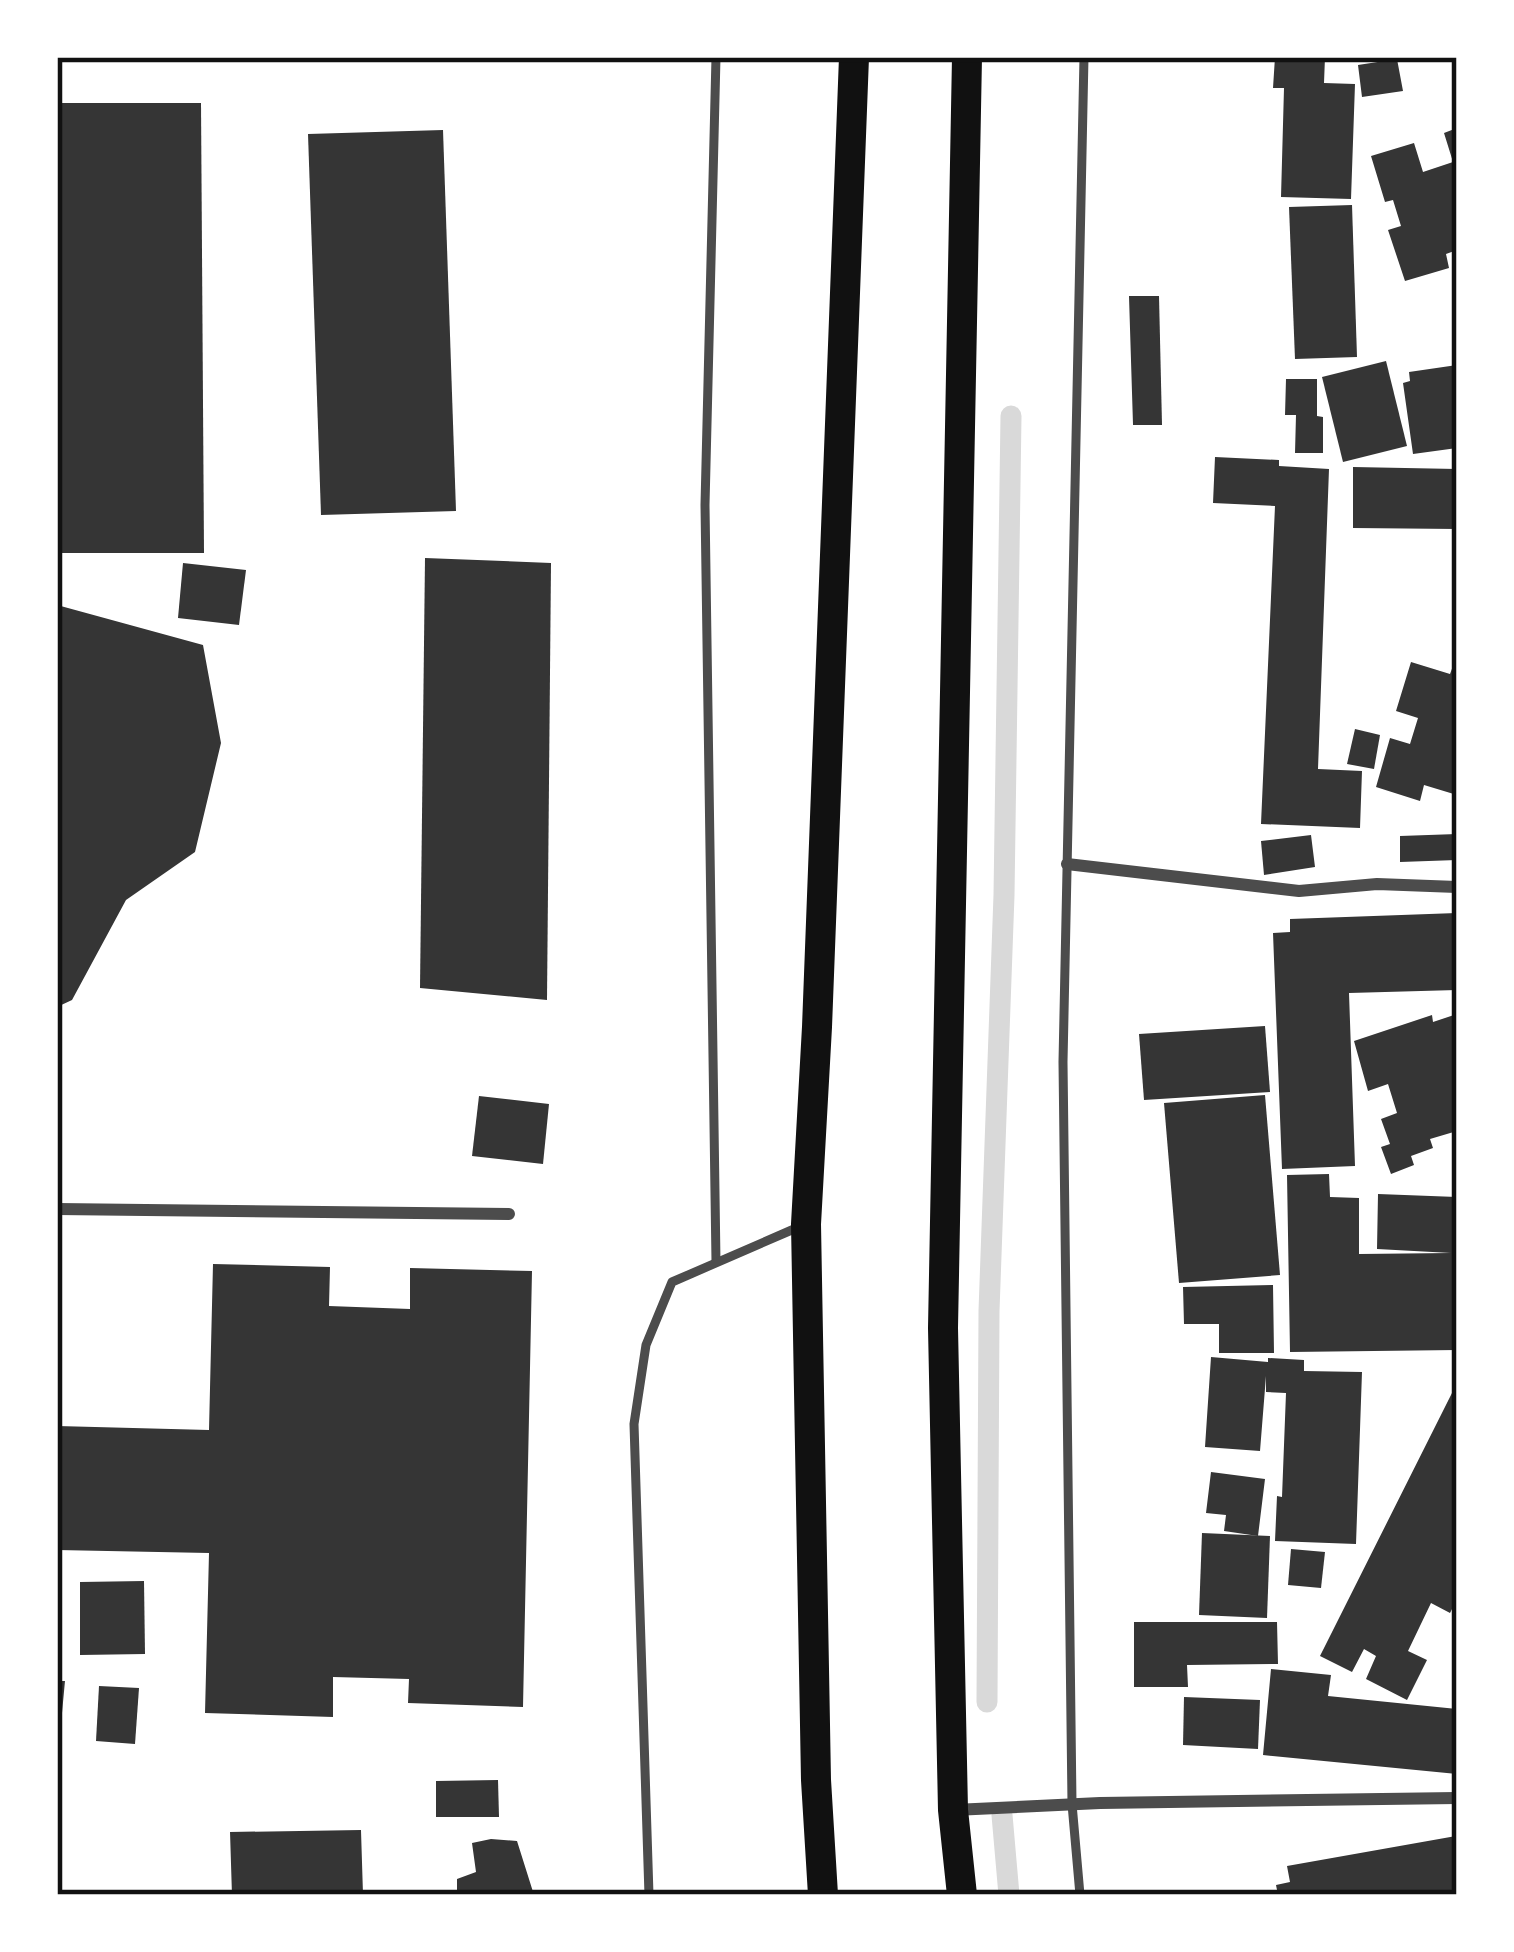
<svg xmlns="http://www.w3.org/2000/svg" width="1514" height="1952" font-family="Rubik,sans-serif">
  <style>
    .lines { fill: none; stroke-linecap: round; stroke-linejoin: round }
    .stream { stroke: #d9d9d9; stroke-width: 21 }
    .building { fill: #353535 }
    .service { stroke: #4c4c4c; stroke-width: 9 }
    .minor { stroke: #4c4c4c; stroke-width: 12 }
    .primary { stroke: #111; stroke-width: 30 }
    .neatline { fill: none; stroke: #111; stroke-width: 4.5 }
  </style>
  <rect width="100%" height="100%" fill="#fff"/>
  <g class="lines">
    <g class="stream">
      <path d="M987,1702L989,1311L1004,895L1011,416"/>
      <path d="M1002,1815L1009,1895"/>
    </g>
  </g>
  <g class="building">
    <path d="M1275,57H1325L1324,83L1355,84L1351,199L1281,197L1284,88H1273Z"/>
    <path d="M1397,59L1403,91L1362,97L1358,65Z"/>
    <path d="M57,103H201L204,553H57Z"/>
    <path d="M1457,128V250L1446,254L1449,268L1405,281L1388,230L1401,226L1393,200L1385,202L1371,156L1414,143L1423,172L1453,162L1444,133Z"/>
    <path d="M443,130L456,511L321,515L308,134Z"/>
    <path d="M1352,205L1357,357L1295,359L1289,207Z"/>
    <path d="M1129,296H1159L1162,425H1133Z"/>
    <path d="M1386,361L1407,446L1343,462L1322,377Z"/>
    <path d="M1457,365V448L1413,454L1403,383L1410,381L1409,372Z"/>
    <path d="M1286,379H1317V416L1323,417V453H1295L1296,415H1285Z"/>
    <path d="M1215,457L1279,460V466L1329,469L1318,769L1362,771L1360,828L1261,824L1275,506L1213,503Z"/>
    <path d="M1353,467L1457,469V529L1353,528Z"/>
    <path d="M425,558L551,563L547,1000L420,988Z"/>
    <path d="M183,563L246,570L239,625L178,618Z"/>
    <path d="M57,605L203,645L221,743L195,852L126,900L72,1000L57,1007Z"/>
    <path d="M1411,662L1450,674L1453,666L1457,667V795L1424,785L1420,801L1376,787L1390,738L1410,744L1418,718L1396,711Z"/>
    <path d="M1355,729L1380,735L1374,769L1347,764Z"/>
    <path d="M1457,834V860L1400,862V836Z"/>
    <path d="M1311,835L1315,867L1264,875L1261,841Z"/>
    <path d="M1457,913V990L1349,993L1355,1166L1282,1169L1273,933L1290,932V919Z"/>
    <path d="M1457,1014V1131L1430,1139L1433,1148L1411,1156L1414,1165L1391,1174L1381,1147L1390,1144L1381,1119L1397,1113L1388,1084L1368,1091L1354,1041L1432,1015L1433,1022Z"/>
    <path d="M1265,1026L1270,1092L1144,1100L1139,1034Z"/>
    <path d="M1265,1095L1280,1275L1179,1283L1164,1103Z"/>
    <path d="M479,1096L549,1104L543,1164L472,1156Z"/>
    <path d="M1329,1174L1330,1197L1359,1198V1254L1451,1253L1377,1249L1378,1194L1457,1197V1350L1290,1352L1287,1175Z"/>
    <path d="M213,1264L330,1267L329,1306L410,1309V1268L532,1271L523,1707L408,1703L409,1679L333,1677V1717L205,1713L209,1553L57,1550V1426L209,1430Z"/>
    <path d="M1273,1285L1274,1353H1219V1324H1184L1183,1287Z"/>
    <path d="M1211,1357L1268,1362V1358L1304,1360V1371L1362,1372L1356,1544L1275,1541L1277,1496L1282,1497L1286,1393L1266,1392V1376L1260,1451L1205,1447Z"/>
    <path d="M1457,1383V1599L1450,1613L1431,1603L1408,1651L1427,1660L1407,1700L1366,1679L1376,1656L1364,1649L1352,1672L1320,1656Z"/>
    <path d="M1211,1472L1265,1479L1258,1536L1224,1531L1226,1515L1206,1513Z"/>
    <path d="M1202,1533L1270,1536L1267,1618L1199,1615Z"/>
    <path d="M1291,1549L1325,1552L1321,1588L1288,1585Z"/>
    <path d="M144,1581L145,1654L80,1655V1582Z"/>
    <path d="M1134,1622H1277L1278,1664L1187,1665L1188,1687H1134Z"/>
    <path d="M1271,1669L1331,1675L1328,1696L1457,1709V1774L1263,1755Z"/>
    <path d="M57,1681H65L60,1734H57Z"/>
    <path d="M99,1686L139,1688L135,1744L96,1741Z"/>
    <path d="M1184,1697L1260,1700L1258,1749L1183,1745Z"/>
    <path d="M498,1780L499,1817H436V1781Z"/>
    <path d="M361,1830L363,1895H232L230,1832Z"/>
    <path d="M1456,1836L1457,1890L1433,1895H1278L1276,1885L1290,1882L1287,1866Z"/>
    <path d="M491,1839L517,1841L534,1895H457V1879L476,1872L472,1843Z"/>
  </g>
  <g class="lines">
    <g class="service">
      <path d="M716,57L705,505L716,1262"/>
      <path d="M649,1895L634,1424L646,1345L672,1282L801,1226"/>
      <path d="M1080,1895L1072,1804L1063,1062L1084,57"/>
    </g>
    <g class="minor">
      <path d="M1067,864L1299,891L1377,884L1457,887"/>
      <path d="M57,1209L509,1214"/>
      <path d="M954,1810L1100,1803L1457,1798"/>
    </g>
    <g class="primary">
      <path d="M823,1895L816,1780L806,1224L817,1027L854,57"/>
      <path d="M962,1895L953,1810L943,1328L967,57"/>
    </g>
  </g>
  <rect width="1514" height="1952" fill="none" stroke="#ffffff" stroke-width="120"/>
  <rect x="60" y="60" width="1394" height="1832" class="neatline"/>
</svg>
